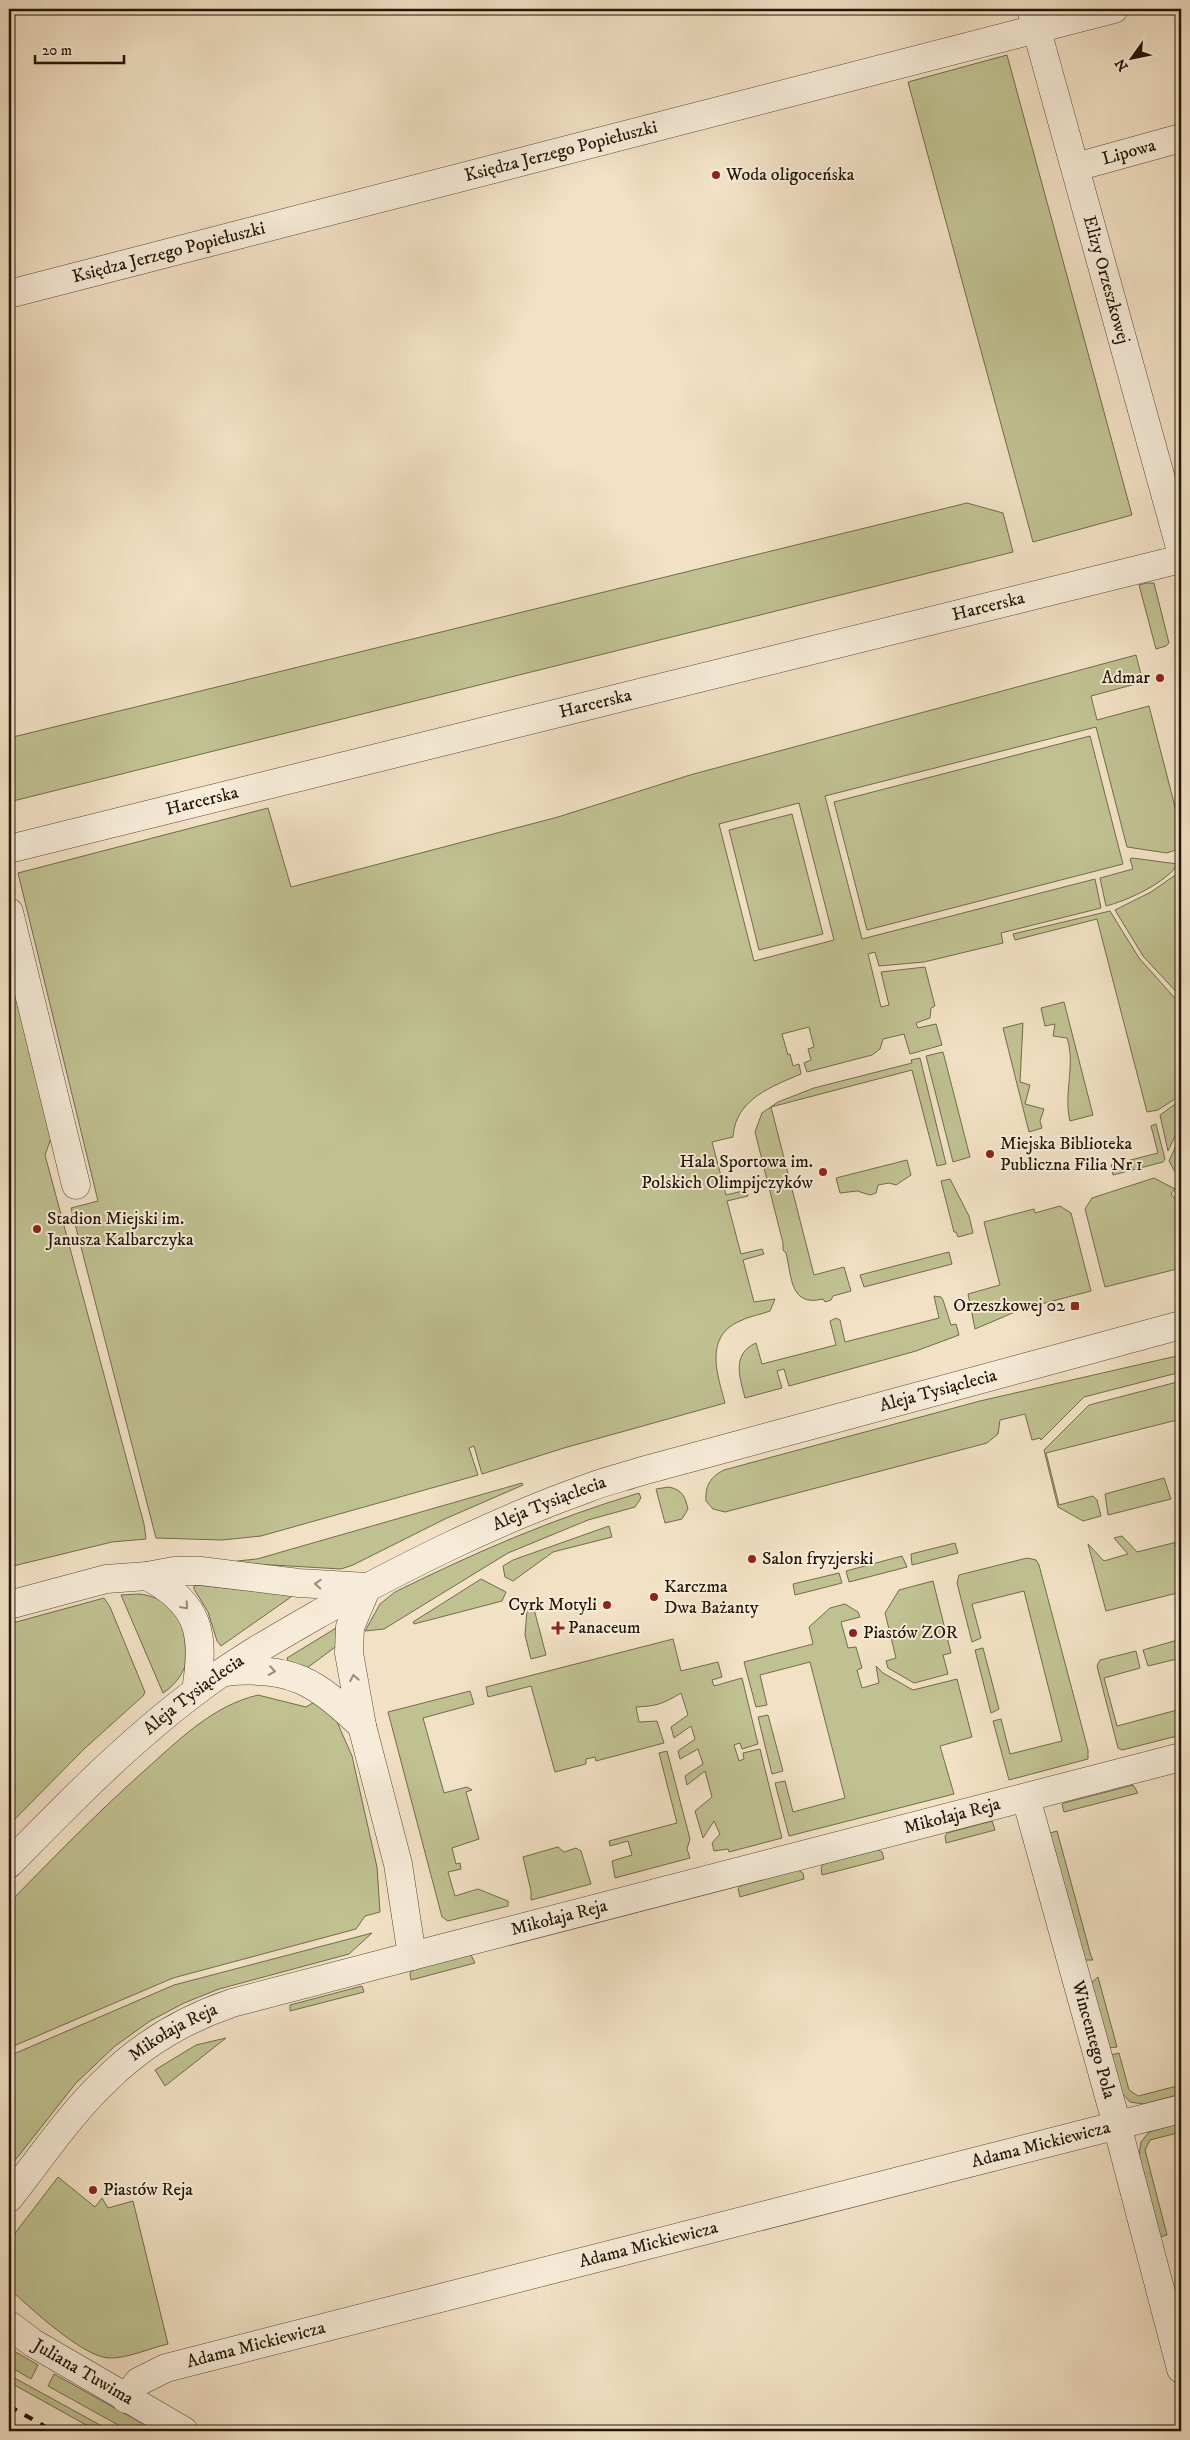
<svg xmlns="http://www.w3.org/2000/svg" width="1190" height="2440" font-family="'IM FELL DW Pica',serif">
  <style>
    .green { fill: #c0c191; stroke: #716b4c; fill-rule: evenodd }
    .lines { fill: none; stroke-linecap: round; stroke-linejoin: round }
    .minor-casing { stroke: #564836; stroke-width: 29 }
    .tertiary-casing { stroke: #564836; stroke-width: 29 }
    .minor { stroke: #f7ecd9; stroke-width: 28 }
    .tertiary { stroke: #f7ecd9; stroke-width: 28 }
    .rail { stroke: #221507; stroke-width: 4; stroke-dasharray: 9 9; stroke-linecap: butt }
    .oneway { stroke: #978b7a }
    .poi-dot { fill: #8f2418; stroke: #f7ecd9; stroke-width: 2 }
    .labels { text-anchor: middle; dominant-baseline: central; stroke-width: 4; stroke-linejoin: round; paint-order: stroke }
    .street-label { font-size: 18px; fill: #221507; stroke: #f7ecd9 }
    .poi-label { font-size: 18px; fill: #221507; stroke: #f7ecd9; text-anchor: start }
  </style>
  <rect width="100%" height="100%" fill="#f2e1c5"/>
  <filter id="stains"><feTurbulence type="fractalNoise" baseFrequency=".004" numOctaves="4"/><feColorMatrix values="0 0 0 0 .2 0 0 0 0 .09 0 0 0 0 .02 0 0 0 .5 -.17"/></filter>
  <radialGradient id="worn" r=".72"><stop offset=".6" stop-color="#630" stop-opacity="0"/><stop offset="1" stop-color="#630" stop-opacity=".3"/></radialGradient>
  <g class="green">
    <path d="M1007,55L1132,515L1033,542L908,82Z"/>
    <path d="M967,503L1003,513L1013,552L9,802V738Z"/>
    <path d="M1147,583H1154L1169,643L1166,646L1156,649L1139,585Z"/>
    <path d="M1136,655L1143,682L1091,696L1097,720L1149,706L1181,830V848L1167,853L1127,847L1096,727L825,796L862,939L1095,879L1101,908L1001,933L1003,943L924,962L879,966L875,952L868,954L881,1007L889,1005L881,972L925,967L935,1006L931,1008L930,1018L916,1023L918,1028L936,1024L942,1045L910,1054L904,1034L883,1039L880,1049L872,1055L807,1072L804,1063L811,1060L808,1049L814,1047L809,1027L782,1034L788,1055L790,1054L793,1066L799,1064L801,1074C773,1086 735,1099 733,1137L712,1142L726,1195L747,1190L748,1196L727,1201L741,1254L762,1249L764,1254L743,1260L754,1302L775,1299L770,1311C760,1315 749,1316 740,1321C703,1337 718,1376 725,1403L564,1448L482,1474L474,1446L469,1448L478,1475L261,1536L222,1540L156,1538L71,1208L98,1201L18,873L268,808L291,887L558,817L690,775ZM799,803L834,940L754,961L719,824Z"/>
    <path d="M1090,736L1123,864L867,930L834,802Z"/>
    <path d="M792,814L823,934L759,950L729,830Z"/>
    <path d="M1132,858L1178,864C1167,882 1127,901 1106,906L1100,878L1133,869L1130,859Z"/>
    <path d="M1181,871V997L1143,956L1115,910L1151,892Z"/>
    <path d="M1110,911L1139,958L1181,1005V1095L1158,1110L1147,1112L1097,919L1015,940L1013,934Z"/>
    <path d="M9,944L55,1127L45,1155L144,1524L146,1539L112,1542L9,1567Z"/>
    <path d="M1064,1002L1093,1115L1070,1121C1063,1094 1076,1065 1067,1038L1053,1036L1055,1024L1045,1026L1041,1008Z"/>
    <path d="M1023,1023L1020,1082L1030,1085L1025,1104L1044,1109L1040,1121L1042,1128L1029,1132L1003,1028Z"/>
    <path d="M943,1052L970,1157L953,1162L926,1056Z"/>
    <path d="M920,1058L946,1164L937,1166L912,1070L771,1107L814,1275L844,1267L851,1291L833,1296L831,1300L825,1302L823,1299C790,1307 792,1278 786,1253L783,1250V1243L755,1132L762,1113L778,1102L814,1088L912,1063L911,1060Z"/>
    <path d="M1181,1100V1123L1168,1151L1160,1115Z"/>
    <path d="M1156,1124L1165,1159L1163,1162L1113,1175L1111,1165L1158,1153L1151,1126Z"/>
    <path d="M1181,1134V1176L1175,1172L1169,1161Z"/>
    <path d="M907,1160L911,1175L896,1185L889,1183L878,1185L876,1193L870,1195L857,1191L840,1193L836,1178Z"/>
    <path d="M1154,1178L1175,1189L1171,1194L1181,1206V1268L1105,1287L1085,1209L1092,1198Z"/>
    <path d="M950,1179L969,1216L973,1233L958,1237L956,1232H954L941,1181Z"/>
    <path d="M1060,1206L1071,1213L1091,1291L1022,1309L975,1329L968,1294L1000,1285L984,1222L1034,1209L1035,1213Z"/>
    <path d="M949,1252L952,1264L864,1287L860,1275Z"/>
    <path d="M934,1296L941,1297L943,1300L951,1325L956,1324L959,1335L916,1351L789,1386L784,1369L777,1371L782,1388L745,1398C740,1378 731,1354 756,1343L762,1364L836,1345L830,1321L836,1318L840,1320L845,1342L939,1318Z"/>
    <path d="M1181,1355V1372L1084,1397L1041,1440L1040,1438L1032,1440L1025,1414L1000,1420L998,1434L987,1443L725,1512L713,1509L706,1501C705,1486 710,1477 724,1470L980,1401Z"/>
    <path d="M1181,1381V1419L1046,1453L1059,1505L1093,1496L1097,1500L1101,1516L1083,1521L1058,1507L1044,1450L1089,1405Z"/>
    <path d="M1164,1478L1171,1499L1108,1515L1105,1494Z"/>
    <path d="M522,1483L523,1485L447,1518L353,1565L341,1569L238,1563L237,1561L257,1559Z"/>
    <path d="M669,1487C683,1490 685,1497 688,1509L682,1519L665,1523L656,1489Z"/>
    <path d="M639,1493L641,1498L635,1507L588,1520L508,1553L384,1629L365,1631L380,1604L395,1592C476,1552 552,1519 639,1493Z"/>
    <path d="M609,1526L612,1537L553,1552L513,1581L505,1577L503,1566L513,1560Z"/>
    <path d="M1122,1536L1137,1552L1181,1541V1592L1106,1611L1088,1544L1104,1561L1128,1554L1114,1538Z"/>
    <path d="M955,1543L958,1553L912,1565L911,1554Z"/>
    <path d="M902,1556L907,1567L849,1582L846,1571Z"/>
    <path d="M1027,1558L1036,1560L1039,1565L1088,1750V1759L1009,1780L993,1721L1001,1719L1010,1754L1062,1741L1024,1591L972,1604L981,1638L972,1642L957,1583L959,1575Z"/>
    <path d="M839,1573L842,1583L795,1595L793,1584Z"/>
    <path d="M481,1579L506,1592L502,1601L414,1624L413,1622Z"/>
    <path d="M933,1581L951,1653L943,1655L948,1674L914,1683L888,1668L886,1661L896,1658L885,1613L899,1590Z"/>
    <path d="M197,1585L291,1595V1597L221,1646L217,1641L208,1612L194,1589V1586Z"/>
    <path d="M139,1594C191,1599 207,1664 163,1693L121,1595Z"/>
    <path d="M104,1598L110,1607L142,1685L145,1692L143,1696L84,1749L9,1825V1624Z"/>
    <path d="M845,1604L858,1612L860,1617L841,1622L848,1648L856,1647L862,1668L857,1670L862,1688L879,1683L876,1666L883,1673L913,1690L957,1679L972,1737L940,1746L954,1794L789,1836L775,1783L785,1781L793,1812L845,1798L810,1662L760,1675L767,1705L756,1707L744,1662L813,1644L809,1627L830,1608Z"/>
    <path d="M533,1605L546,1655L531,1659L525,1635L527,1610Z"/>
    <path d="M336,1628H338V1645L307,1668L288,1661L287,1658Z"/>
    <path d="M673,1639L681,1671L718,1662L722,1677L712,1680L714,1686L742,1678L758,1744L742,1749L740,1743L734,1745L739,1761L744,1759L743,1753L760,1749L782,1838L729,1852L728,1849L714,1851L712,1843L720,1834L714,1821L703,1838L695,1811L712,1797L705,1771L687,1785L685,1776L703,1764L698,1749L680,1759L678,1751L695,1739L691,1726L674,1738L671,1727L688,1715L681,1693C663,1704 657,1706 636,1707L639,1722L657,1721L664,1743L596,1761L595,1757L586,1759V1764L555,1772L531,1686L488,1697L486,1687Z"/>
    <path d="M1181,1639V1658L1148,1666L1143,1650Z"/>
    <path d="M983,1648L999,1709L991,1713L975,1650Z"/>
    <path d="M1136,1651L1140,1668L1104,1678L1117,1726L1181,1709V1735L1122,1750L1118,1748L1097,1666L1100,1660Z"/>
    <path d="M470,1691L474,1704L423,1718L444,1793L467,1787L472,1790L466,1792L479,1839L452,1848L456,1864L460,1863L461,1869L448,1872L455,1896L478,1889L508,1901V1906L448,1921L442,1917L388,1712Z"/>
    <path d="M258,1695L306,1707L316,1701L337,1722L352,1756L377,1867L380,1912L365,1916L356,1929L173,1978L9,2048V1903C53,1858 98,1812 145,1770C179,1740 212,1706 258,1695Z"/>
    <path d="M768,1715L783,1771L772,1774L758,1717Z"/>
    <path d="M667,1751L690,1839L687,1849L690,1858L615,1878L612,1861L632,1855L628,1841L610,1846L609,1841L677,1823L659,1753Z"/>
    <path d="M1133,1785L1138,1793L1064,1812L1062,1804L1064,1803Z"/>
    <path d="M992,1821L995,1830L946,1843L945,1836L947,1833Z"/>
    <path d="M1057,1831L1091,1956L1093,1960H1084L1050,1833Z"/>
    <path d="M558,1847L564,1852L576,1848L581,1851L591,1884L531,1900V1891L523,1857Z"/>
    <path d="M878,1850L882,1852L884,1859L822,1875L821,1868L823,1864Z"/>
    <path d="M798,1870L803,1873L804,1879L740,1897L738,1889L741,1885Z"/>
    <path d="M372,1933L349,1954L219,1989L184,2003L150,2021L115,2046L76,2083L9,2168V2056L174,1985Z"/>
    <path d="M471,1955L475,1963L411,1980L410,1974L412,1969Z"/>
    <path d="M1098,1977L1117,2047L1108,2048L1091,1983Z"/>
    <path d="M362,1986L364,1992L290,2011V2005Z"/>
    <path d="M226,2038L165,2086L155,2070L196,2045Z"/>
    <path d="M1119,2053L1129,2090L1138,2096L1181,2085V2094L1144,2104L1130,2102L1121,2092L1111,2055Z"/>
    <path d="M1180,2123L1181,2132L1150,2140L1145,2150L1167,2235L1160,2237L1139,2155L1141,2142L1149,2132Z"/>
    <path d="M58,2177L95,2207L102,2198L108,2208L133,2201L168,2344C150,2348 127,2359 108,2358C82,2356 29,2307 10,2289L9,2241Z"/>
    <path d="M9,2348L38,2365L31,2379L9,2366Z"/>
    <path d="M54,2374L156,2431H129L48,2386Z"/>
    <path d="M9,2375L111,2431H97L9,2382Z"/>
  </g>
  <g class="lines">
    <g class="minor-casing">
      <g id="minor">
        <path id="s1" d="M1076,167L1181,138"/>
        <path id="s2" d="M9,294L1114,9"/>
        <path id="s3" d="M9,849L1181,559"/>
        <path d="M9,912L76,1185"/>
        <path id="s4" d="M1026,1798L1117,2125L1181,2369"/>
        <path id="s5" d="M412,1956L1181,1757"/>
        <path id="s6" d="M126,2399L138,2382L166,2368L1181,2109"/>
      </g>
    </g>
    <g class="tertiary-casing">
      <g id="tertiary">
        <path id="s7" d="M1031,9L1181,551"/>
        <path d="M147,1576C201,1604 205,1635 196,1691"/>
        <path d="M9,1605L106,1579L147,1576L174,1571H201L299,1583L367,1587"/>
        <path d="M225,1672C291,1665 316,1682 362,1726"/>
        <path id="s8" d="M9,1864C68,1804 127,1743 195,1692C234,1662 278,1637 320,1613C406,1566 495,1521 588,1488C605,1481 624,1477 642,1471L1181,1325"/>
        <path id="s9" d="M9,2198C40,2159 69,2115 106,2080C141,2045 185,2019 232,2003L412,1956L398,1864L362,1726L349,1653L350,1627L367,1587"/>
        <path id="s10" d="M9,2325L33,2343L184,2431"/>
      </g>
    </g>
    <use href="#minor" class="minor"/>
    <use href="#tertiary" class="tertiary"/>
    <g class="rail">
      <path d="M9,2406L53,2431"/>
      <path d="M9,2427L17,2431"/>
    </g>
  </g>
  <defs><path id="oneway-chevron" d="M-2-3.5L2.5 0L-2 3.5" fill="none" stroke-width="1.6" stroke-linecap="round" stroke-linejoin="round" transform="scale(1.25)"/></defs>
  <g class="oneway">
    <use href="#oneway-chevron" transform="translate(318 1584) rotate(-177)"/>
    <use href="#oneway-chevron" transform="translate(185 1606) rotate(49)"/>
    <use href="#oneway-chevron" transform="translate(272 1671) rotate(9)"/>
    <use href="#oneway-chevron" transform="translate(354 1678) rotate(-100)"/>
  </g>
  <g class="poi-dot">
    <circle cx="716" cy="175" r="5"/>
    <circle cx="1160" cy="678" r="5"/>
    <circle cx="990" cy="1154" r="5"/>
    <circle cx="823" cy="1172" r="5"/>
    <circle cx="37" cy="1229" r="5"/>
    <rect x="1070" y="1301" width="10" height="10" rx="2.5"/>
    <circle cx="752" cy="1559" r="5"/>
    <circle cx="654" cy="1597" r="5"/>
    <circle cx="607" cy="1605" r="5"/>
    <path d="M555.5 1620.5h5v5h5v5h-5v5h-5v-5h-5v-5h5z"/>
    <circle cx="853" cy="1633" r="5"/>
    <circle cx="93" cy="2190" r="5"/>
  </g>
  <g class="labels">
    <g class="street-label">
      <text stroke="none"><textPath href="#s2" startOffset="570">Księdza Jerzego Popiełuszki</textPath></text>
      <text stroke="none"><textPath href="#s1" startOffset="55">Lipowa</textPath></text>
      <text stroke="none"><textPath href="#s2" startOffset="165">Księdza Jerzego Popiełuszki</textPath></text>
      <text stroke="none"><textPath href="#s7" startOffset="281">Elizy Orzeszkowej</textPath></text>
      <text stroke="none"><textPath href="#s3" startOffset="1009">Harcerska</textPath></text>
      <text stroke="none"><textPath href="#s3" startOffset="604">Harcerska</textPath></text>
      <text stroke="none"><textPath href="#s3" startOffset="199">Harcerska</textPath></text>
      <text stroke="none"><textPath href="#s8" startOffset="1061">Aleja Tysiąclecia</textPath></text>
      <text stroke="none"><textPath href="#s8" startOffset="656">Aleja Tysiąclecia</textPath></text>
      <text stroke="none"><textPath href="#s8" startOffset="251">Aleja Tysiąclecia</textPath></text>
      <text stroke="none"><textPath href="#s5" startOffset="558">Mikołaja Reja</textPath></text>
      <text stroke="none"><textPath href="#s5" startOffset="152">Mikołaja Reja</textPath></text>
      <text stroke="none"><textPath href="#s9" startOffset="236">Mikołaja Reja</textPath></text>
      <text stroke="none"><textPath href="#s4" startOffset="251">Wincentego Pola</textPath></text>
      <text stroke="none"><textPath href="#s6" startOffset="955">Adama Mickiewicza</textPath></text>
      <text stroke="none"><textPath href="#s6" startOffset="550">Adama Mickiewicza</textPath></text>
      <text stroke="none"><textPath href="#s6" startOffset="145">Adama Mickiewicza</textPath></text>
      <text stroke="none"><textPath href="#s10" startOffset="88">Juliana Tuwima</textPath></text>
    </g>
    <g class="poi-label">
      <text x="726" y="175">Woda oligoceńska</text>
      <text x="1150" y="678" text-anchor="end">Admar</text>
      <text x="1000" y="1144">Miejska Biblioteka<tspan x="1000" dy="21">Publiczna Filia Nr 1</tspan></text>
      <text x="813" y="1162" text-anchor="end">Hala Sportowa im.<tspan x="813" dy="21">Polskich Olimpijczyków</tspan></text>
      <text x="47" y="1219">Stadion Miejski im.<tspan x="47" dy="21">Janusza Kalbarczyka</tspan></text>
      <text x="1065" y="1306" text-anchor="end">Orzeszkowej 02</text>
      <text x="762" y="1559">Salon fryzjerski</text>
      <text x="664" y="1587">Karczma<tspan x="664" dy="21">Dwa Bażanty</tspan></text>
      <text x="597" y="1605" text-anchor="end">Cyrk Motyli</text>
      <text x="568" y="1628">Panaceum</text>
      <text x="863" y="1633">Piastów ZOR</text>
      <text x="103" y="2190">Piastów Reja</text>
    </g>
  </g>
  <rect width="1190" height="2440" fill="none" stroke="#f2e1c5" stroke-width="30"/>
  <rect x="10" y="10" width="1170" height="2420" fill="none" stroke="#221507" stroke-width="2.5"/>
  <rect x="15" y="15" width="1160" height="2410" fill="none" stroke="#221507"/>
  <g transform="translate(1132 58) rotate(237)" stroke="#f7ecd9" stroke-width="4" paint-order="stroke">
  <path d="M0-4L9 19L0 12L-9 19Z" fill="#221507"/>
  <text y="-8" font-size="14" font-weight="bold" text-anchor="middle" fill="#221507">N</text>
  </g>
  <path d="M35 55v8h89v-8" fill="none" stroke="#221507" stroke-width="2.5"/>
  <text x="42" y="55" font-size="15" fill="#221507" stroke="#f7ecd9" stroke-width="4" paint-order="stroke">20 m</text>
  <rect width="100%" height="100%" filter="url(#stains)"/>
  <rect width="100%" height="100%" fill="url(#worn)"/>
</svg>
